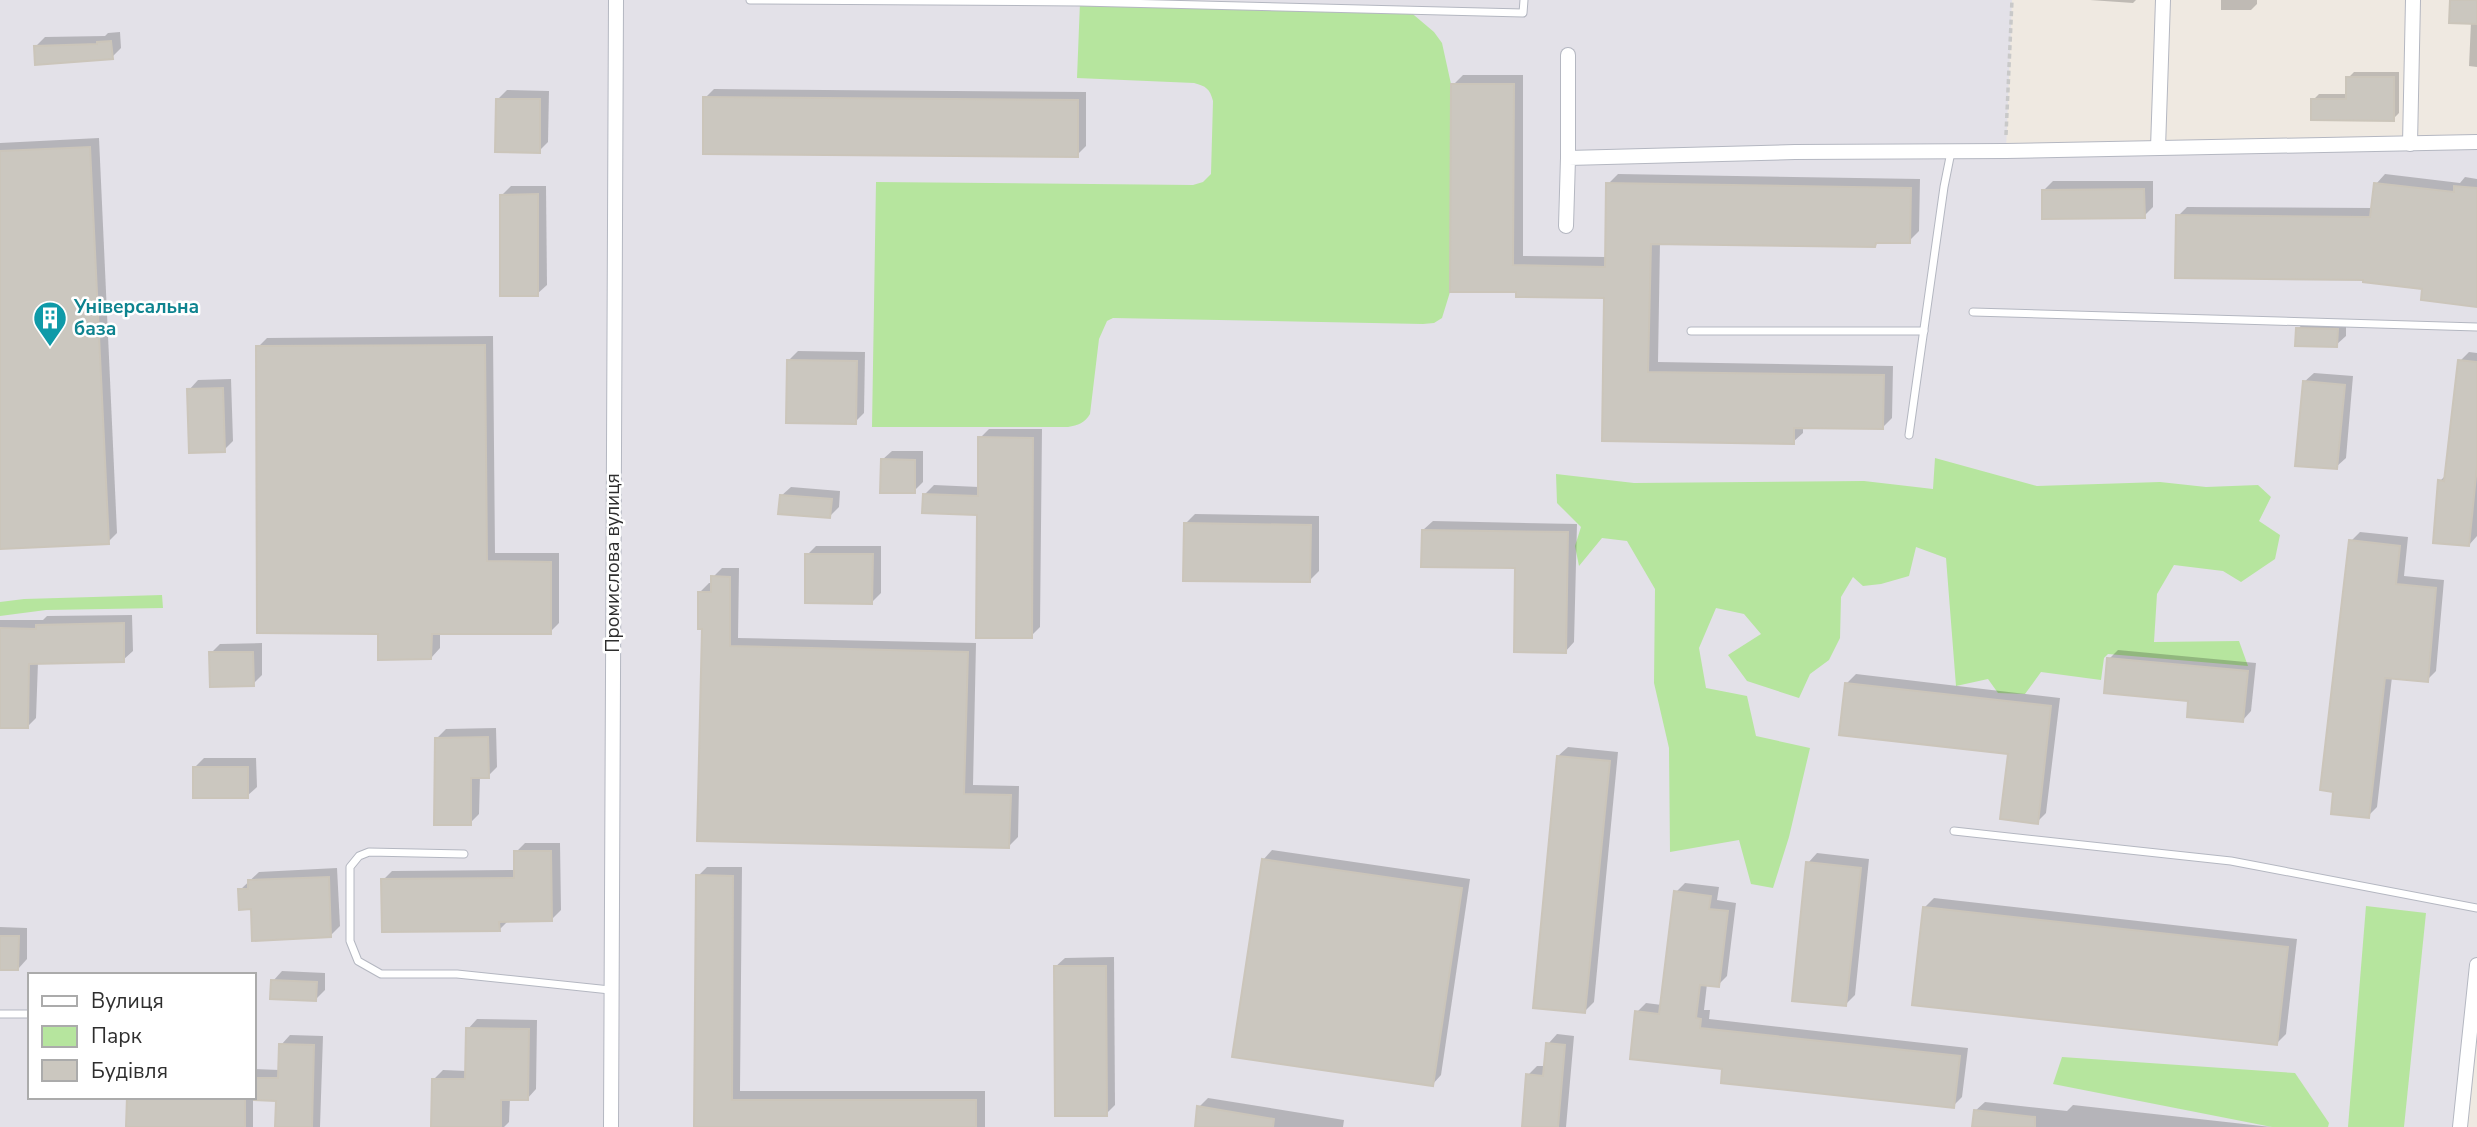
<svg xmlns="http://www.w3.org/2000/svg" width="2477" height="1127" font-family="'Nunito Sans',sans-serif">
  <style>
    .industrial { fill: #e3e1e8; fill-rule: evenodd }
    .green { fill: #b6e59e }
    .shadow { fill: #0003 }
    .building { fill: #cbc7bf; stroke: #cbc5ba; stroke-width: 2 }
    .lines { fill: none; stroke-linecap: round; stroke-linejoin: round }
    .service-casing { stroke: #b4b7c1; stroke-width: 9 }
    .minor-casing { stroke: #b4b7c1; stroke-width: 16 }
    .path { stroke: #c9c9c9; stroke-width: 3.5; stroke-dasharray: 5 3.5; stroke-linecap: butt }
    .service { stroke: #fff; stroke-width: 7 }
    .minor { stroke: #fff; stroke-width: 14 }
    .labels { text-anchor: middle; dominant-baseline: central; stroke-width: 5; stroke-linejoin: round; paint-order: stroke }
    .culture-label { font-size: 19px; font-weight: bold; fill: #0d838f; stroke: #fff; text-anchor: start }
    .street-label { font-size: 19px; fill: #2e2e2e; stroke: #fff }
  </style>
  <rect width="100%" height="100%" fill="#efe9e1"/>
  <path class="industrial" d="M0,0H2012L2006,151L2477,142V965L2460,1127H0ZM30,975H254V1097H30Z"/>
  <g class="green">
    <path d="M1080,2L1408,10L1434,32L1442,43L1451,84L1450,292L1442,318L1434,323L1423,324L1113,318L1107,321L1099,339L1090,414C1085,423 1078,425 1068,427H872L876,182L1193,185L1203,182L1211,174L1213,101C1210,89 1206,86 1194,83L1077,78Z"/>
    <path d="M1935,458L2037,486L2160,482L2206,487L2258,485L2271,497L2259,521L2280,535L2275,559L2241,582L2223,571L2174,565L2157,594L2154,642L2239,641L2248,666L2108,654L2104,658L2101,680L2041,672L2025,694L1998,693L1988,679L1956,686L1946,558L1916,547L1909,576L1881,584L1863,586L1853,577L1841,597L1840,638L1829,660L1810,674L1799,698L1747,681L1728,655L1761,634L1744,614L1716,608L1699,648L1706,688L1747,696L1756,736L1810,748L1789,837L1773,888L1751,884L1739,840L1670,852L1669,748L1654,683L1655,589L1627,541L1602,538L1579,566L1575,546L1581,527L1557,503L1556,474L1634,483L1864,481L1933,489Z"/>
    <path d="M162,595L163,608L46,610L0,616V602L24,599Z"/>
    <path d="M2366,906L2426,913L2404,1127H2348Z"/>
    <path d="M2062,1057L2295,1073L2329,1123L2328,1127H2272L2053,1084Z"/>
  </g>
  <g class="shadow">
    <path d="M2090,0H2136L2133,3Z"/>
    <path d="M2221,0H2257V4L2251,10H2221Z"/>
    <path d="M2452,0H2477V67L2469,66L2471,22Z"/>
    <path d="M120,32L121,48L112,57L36,46L45,37L105,36L108,33Z"/>
    <path d="M2354,72H2399V113L2393,119L2313,100L2319,94H2348V78Z"/>
    <path d="M1463,75H1523V256L1607,257L1608,184L1618,174L1920,179L1919,231L1909,241H1879L1875,246L1660,242L1658,362L1893,366L1892,418L1882,428L1803,426V433L1793,442L1603,439L1606,297L1518,295L1453,85Z"/>
    <path d="M714,89L1086,92V146L1077,155L705,98Z"/>
    <path d="M507,90L549,91L548,142L539,151L498,99Z"/>
    <path d="M99,138L117,533L108,542L0,548V143Z"/>
    <path d="M2385,174L2460,183L2465,177L2477,179V305L2424,287L2365,278L2178,216L2187,207L2373,208L2376,184Z"/>
    <path d="M2053,181H2153V207L2144,216L2043,191Z"/>
    <path d="M511,186H546L547,285L537,294L502,195Z"/>
    <path d="M2307,319L2346,320V336L2336,345L2298,329Z"/>
    <path d="M493,336L495,553H559V623L550,632H440V648L431,658L380,632L258,347L267,338Z"/>
    <path d="M798,351L865,352L864,413L855,422L789,360Z"/>
    <path d="M2469,352L2477,353V536L2469,545L2440,481L2447,474L2460,361Z"/>
    <path d="M2314,373L2353,376L2346,458L2336,467L2304,382Z"/>
    <path d="M231,379L233,441L224,450L189,390L198,380Z"/>
    <path d="M989,429H1042L1040,627L1031,636L979,513L925,494L934,485L979,487L980,438Z"/>
    <path d="M892,451H923V482L914,491L882,460Z"/>
    <path d="M791,487L840,491L839,507L830,516L781,496Z"/>
    <path d="M1195,514L1319,516V571L1309,581L1185,524Z"/>
    <path d="M1433,521L1577,524L1574,642L1565,652L1517,567L1423,530Z"/>
    <path d="M2360,532L2408,537L2404,576L2444,580L2436,671L2427,680L2392,677L2377,807L2368,816L2351,541Z"/>
    <path d="M816,546H881V593L872,602L807,555Z"/>
    <path d="M722,568H739L738,638L976,643L973,785L1019,786L1018,837L1009,846L703,627L700,592L709,583H713V577Z"/>
    <path d="M132,615L133,651L123,660L38,662L36,718L27,727L0,726V620H43L47,616Z"/>
    <path d="M262,643V675L253,684L211,653L220,644Z"/>
    <path d="M2118,650L2256,663L2251,711L2243,720L2190,700L2109,659Z"/>
    <path d="M1856,674L2060,698L2046,813L2037,822L2010,753L1846,684Z"/>
    <path d="M496,728L497,767L488,776H480L479,814L470,823L437,738L446,729Z"/>
    <path d="M1568,747L1618,752L1594,1002L1585,1011L1558,756Z"/>
    <path d="M204,758H256L257,787L247,796L194,768Z"/>
    <path d="M525,843H560L561,910L552,919L509,920L499,930L383,880L392,871L516,870V852Z"/>
    <path d="M1272,850L1470,879L1441,1075L1432,1085L1263,860Z"/>
    <path d="M1817,853L1869,859L1855,995L1846,1004L1808,863Z"/>
    <path d="M707,867H742L740,1091H985V1127H696L698,876Z"/>
    <path d="M337,868L340,926L330,936L253,908L240,890L259,872Z"/>
    <path d="M1685,883L1719,887L1717,900L1736,903L1727,976L1718,985L1707,984L1704,1010H1710L1709,1019L1968,1048L1962,1097L1953,1106L1724,1068L1637,1012L1646,1003L1662,1005L1676,892Z"/>
    <path d="M1934,898L2297,939L2286,1034L2276,1044L1924,908Z"/>
    <path d="M0,927L27,928V959L18,969L0,968Z"/>
    <path d="M1114,957L1115,1105L1106,1114L1055,967L1065,958Z"/>
    <path d="M282,971L325,973V990L315,1000L273,981Z"/>
    <path d="M477,1019L537,1020L536,1089L527,1099L510,1098L509,1122L504,1127H433L434,1079L443,1070L467,1071L468,1029Z"/>
    <path d="M1557,1034L1574,1036L1566,1127H1523L1528,1075L1537,1066H1546L1548,1044Z"/>
    <path d="M290,1035L323,1036L320,1127H277L278,1099H253V1127H128L129,1097H254V1036V1069L280,1070L281,1045Z"/>
    <path d="M1208,1098L1344,1120L1343,1127H1197L1199,1107Z"/>
    <path d="M1985,1102L2067,1111L2073,1105L2271,1127H1974L1975,1111Z"/>
  </g>
  <g class="building">
    <path d="M2450,0H2477V24L2449,23Z"/>
    <path d="M111,41L113,59L35,65L34,46L97,44V42Z"/>
    <path d="M2346,77H2394V121L2311,120V99H2346Z"/>
    <path d="M1451,84H1514L1513,265L1605,267L1606,183L1911,188L1910,243H1876L1875,247L1651,244L1648,372L1884,375L1883,429L1794,428V444L1602,441L1604,298L1516,297V292H1450Z"/>
    <path d="M703,97L1078,100V157L703,154Z"/>
    <path d="M496,99H540V153L495,152Z"/>
    <path d="M90,147L109,544L0,549V151Z"/>
    <path d="M2374,183L2454,192V186L2477,188V307L2421,300L2422,289L2363,282V280L2175,278L2176,215L2370,217Z"/>
    <path d="M2144,189L2145,218L2042,219V190Z"/>
    <path d="M538,194V296H500V195Z"/>
    <path d="M2296,328L2338,329L2337,347L2295,346Z"/>
    <path d="M485,345L487,561L551,562V634H432L431,659L378,660V634L257,633L256,346Z"/>
    <path d="M787,360L857,361L856,424L786,423Z"/>
    <path d="M2458,360L2477,362V466L2469,546L2433,543L2438,480L2444,481Z"/>
    <path d="M2303,381L2345,385L2337,469L2295,466Z"/>
    <path d="M223,388L225,452L189,453L187,389Z"/>
    <path d="M978,437L1033,438L1032,638H976L977,515L922,513L923,494L978,496Z"/>
    <path d="M881,459L915,460V493H880Z"/>
    <path d="M780,495L832,499L830,518L778,514Z"/>
    <path d="M1184,523L1311,525L1310,582L1183,581Z"/>
    <path d="M1422,530L1568,532L1566,653L1514,652L1515,568L1421,567Z"/>
    <path d="M2349,540L2400,546L2396,584L2436,588L2428,682L2385,678L2369,818L2331,814L2333,792L2320,790Z"/>
    <path d="M805,554H873L872,604L805,603Z"/>
    <path d="M711,576L730,577V646L968,652L964,794L1011,795L1009,848L697,841L702,629H698V592H711Z"/>
    <path d="M124,623V662L29,664L28,728H0V628L36,629V625Z"/>
    <path d="M209,652H253L254,686L210,687Z"/>
    <path d="M2107,658L2248,671L2243,722L2187,717L2188,701L2104,693Z"/>
    <path d="M1845,683L2051,706L2038,824L2000,819L2008,754L1839,735Z"/>
    <path d="M488,737L489,778H471V825H434L435,738Z"/>
    <path d="M1557,756L1610,761L1585,1013L1533,1008Z"/>
    <rect x="193" y="767" width="55" height="31"/>
    <path d="M514,851H551L552,921L499,922L500,931L382,932L381,879L514,878Z"/>
    <path d="M1262,859L1462,888L1433,1086L1232,1057Z"/>
    <path d="M1806,862L1861,868L1846,1006L1792,1001Z"/>
    <path d="M696,875L733,876L732,1100H976V1127H694Z"/>
    <path d="M329,877L331,937L252,941L251,909L239,910L238,889H248V880Z"/>
    <path d="M1674,891L1711,896L1709,909L1728,911L1719,987L1700,985L1696,1018L1701,1019L1700,1028L1960,1056L1954,1108L1721,1083L1722,1069L1630,1059L1635,1011L1659,1014Z"/>
    <path d="M1923,907L2288,947L2277,1045L1912,1005Z"/>
    <path d="M0,936H19L18,970H0Z"/>
    <path d="M1054,966H1106L1107,1116H1055Z"/>
    <path d="M271,980L317,982L316,1001L270,999Z"/>
    <path d="M466,1028L529,1029L528,1100H501V1127H431L432,1079H465Z"/>
    <path d="M1546,1043L1565,1045L1558,1127H1522L1526,1074L1543,1076Z"/>
    <path d="M279,1044L314,1045L312,1127H275L276,1101L254,1100V1078H278Z"/>
    <path d="M127,1097H245V1127H126Z"/>
    <path d="M1197,1106L1274,1119L1273,1127H1195Z"/>
    <path d="M1974,1110L2035,1117V1127H1972Z"/>
  </g>
  <g class="lines">
    <g class="service-casing">
      <g id="service">
        <path d="M750,0L1080,2L1523,13L1524,0"/>
        <path d="M1973,312L2477,327"/>
        <path d="M1691,331H1924"/>
        <path d="M1909,435L1944,187L1951,152"/>
        <path d="M1954,831L2231,861L2477,908"/>
        <path d="M464,854L369,852L359,856L350,867V941L358,961L381,974H457L610,990"/>
        <path d="M0,1014H30"/>
      </g>
    </g>
    <g class="minor-casing">
      <g id="minor">
        <path d="M2410,144L2413,0"/>
        <path d="M2158,148L2163,0"/>
        <path d="M1568,158V55"/>
        <path d="M1566,226L1568,158L1795,152L2006,151L2477,142"/>
        <path d="M611,1127L616,0"/>
        <path d="M2460,1127L2477,965"/>
      </g>
    </g>
    <path class="path" d="M2006,135L2012,0"/>
    <use href="#service" class="service"/>
    <use href="#minor" class="minor"/>
  </g>
  <defs>
    <g id="building-pin" transform="scale(1.75)"><path d="M0 17L-7.5 6A9.5 9.5 0 1 1 7.5 6Z" fill="#0f9aa8" stroke="#fff"/><path d="M-4-6H4V6H1V3H-1V6H-4ZM-2.5-4.3h1.7v1.8h-1.7ZM.8-4.3h1.7v1.8H.8ZM-2.5-1h1.7V.8h-1.7ZM.8-1h1.7V.8H.8Z" fill="#fff"/></g>
  </defs>
  <g fill-rule="evenodd">
    <use href="#building-pin" x="50" y="318"/>
  </g>
  <g class="labels">
    <g class="culture-label">
      <text x="74" y="307">Універсальна<tspan x="74" dy="22">база</tspan></text>
    </g>
    <g class="street-label">
      <text transform="translate(613 563) rotate(-90)">Промислова вулиця</text>
    </g>
  </g>
  <rect x="28" y="973" width="228" height="126" fill="#ffffff" stroke="#ababab" stroke-width="2"/>
  <rect x="42" y="996" width="35" height="10" fill="#ffffff" stroke="#ababab" stroke-width="2"/>
  <text x="91" y="1008" font-size="21" fill="#2e2e2e">Вулиця</text>
  <rect x="42" y="1026" width="35" height="21" fill="#b6e59e" stroke="#ababab" stroke-width="2"/>
  <text x="91" y="1043" font-size="21" fill="#2e2e2e">Парк</text>
  <rect x="42" y="1060" width="35" height="21" fill="#cbc7bf" stroke="#ababab" stroke-width="2"/>
  <text x="91" y="1078" font-size="21" fill="#2e2e2e">Будівля</text>
</svg>
